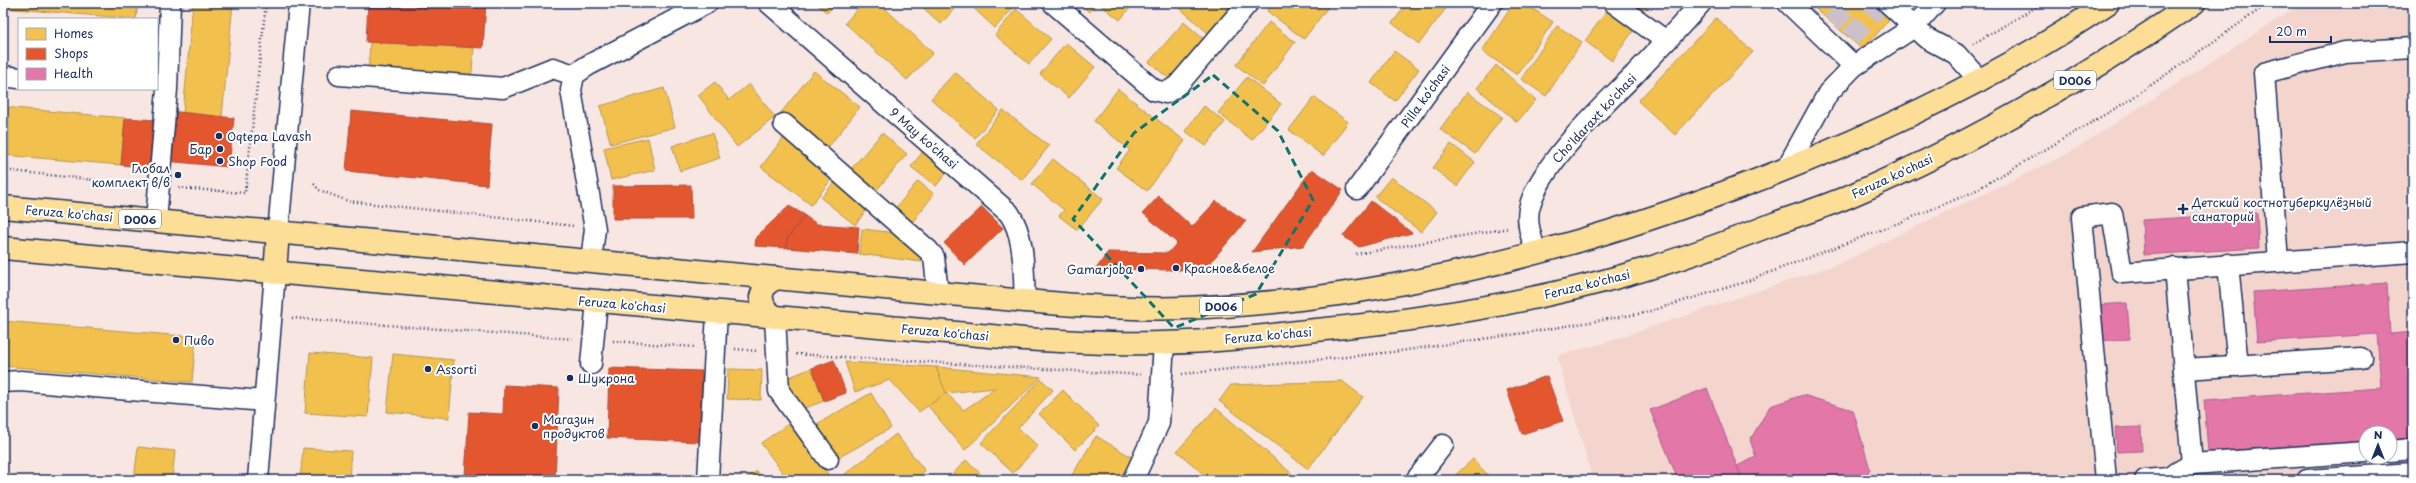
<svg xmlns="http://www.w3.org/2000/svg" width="2416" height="483" font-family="'Playpen Sans',sans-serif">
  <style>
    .built { fill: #f3d5ce; fill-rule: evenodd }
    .homes { fill: #f2c14e; stroke: #b29553; fill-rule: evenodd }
    .shops { fill: #e4572e; stroke: #a84b3c }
    .health { fill: #e377a8; stroke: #a76192 }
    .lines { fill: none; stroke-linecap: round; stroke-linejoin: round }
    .minor-tunnel { stroke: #ccc1c8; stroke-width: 20; stroke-dasharray: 20 10; stroke-linecap: butt }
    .minor-casing { stroke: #1b2f5e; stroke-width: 23 }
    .major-casing { stroke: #1b2f5e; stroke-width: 25 }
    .path { stroke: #1b2f5e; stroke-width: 2.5; stroke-dasharray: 1 3; stroke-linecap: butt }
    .minor { stroke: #fff; stroke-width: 20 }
    .major { stroke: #fcde96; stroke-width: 22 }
    .marked { fill: none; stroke: #0f766e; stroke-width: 3; stroke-dasharray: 8 5; stroke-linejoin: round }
    .poi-dot { fill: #1b2f5e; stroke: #fff; stroke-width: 1.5 }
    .labels { text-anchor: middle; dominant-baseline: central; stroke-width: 4; stroke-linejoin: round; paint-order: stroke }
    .shield { fill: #fff; stroke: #5f6d8e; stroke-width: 1 }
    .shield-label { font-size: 11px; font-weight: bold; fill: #1b2f5e }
    .street-label { font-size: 12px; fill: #1b2f5e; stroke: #fff }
    .poi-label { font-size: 12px; fill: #1b2f5e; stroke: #fff; text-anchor: start }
  </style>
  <rect width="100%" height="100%" fill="#f8e6e2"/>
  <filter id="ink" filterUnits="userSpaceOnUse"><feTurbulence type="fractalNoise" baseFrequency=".025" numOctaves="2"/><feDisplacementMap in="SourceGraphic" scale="8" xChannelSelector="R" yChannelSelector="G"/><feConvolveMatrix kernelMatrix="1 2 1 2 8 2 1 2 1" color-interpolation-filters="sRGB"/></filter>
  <g filter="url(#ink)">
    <path class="built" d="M2303,3H2413V480H1593L1557,356L1607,342L1838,264L2067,154ZM2366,433H2390V457H2366Z"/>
    <g class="homes">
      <path d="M3,3H138L136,19L3,8Z"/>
      <path d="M193,3H233L222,117L183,113Z"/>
      <path d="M816,3H836L827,13Z"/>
      <path d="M863,3H879L933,53L907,80L845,23Z"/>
      <path d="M921,3H959L941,24L920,5Z"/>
      <path d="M968,3H1018L995,28Z"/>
      <path d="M1079,3H1097L1089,12Z"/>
      <path d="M1098,3H1134L1120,20Z"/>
      <path d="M1174,3H1234L1208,33Z"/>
      <path d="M1273,3H1331L1304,39L1267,11Z"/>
      <path d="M1408,3H1450L1419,44L1392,23Z"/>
      <path d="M1514,3H1524L1553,22L1517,75L1482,51Z"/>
      <path d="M1632,3H1649L1644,11Z"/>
      <path d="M1809,3H1876L1892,16L1863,50Z"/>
      <path d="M1016,9L1051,39L1029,64L995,35Z"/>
      <path d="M1608,9L1635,28L1612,61L1585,41Z"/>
      <path d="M1716,18L1753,52L1675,135L1638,101Z"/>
      <path d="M1184,22L1207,42L1173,82L1149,62Z"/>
      <path d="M1269,22L1295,42L1263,86L1236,65Z"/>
      <path d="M1557,26L1582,42L1546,96L1521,79Z"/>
      <path d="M370,42L474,48L471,82L368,76Z"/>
      <path d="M1066,43L1095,67L1069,98L1040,74Z"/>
      <path d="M1394,51L1419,69L1395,101L1371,83Z"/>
      <path d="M1496,65L1536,100L1517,122L1477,88Z"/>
      <path d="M814,71L860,107L826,150L780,114Z"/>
      <path d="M955,72L999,110L975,138L931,99Z"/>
      <path d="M1247,77L1281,104L1252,140L1218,113Z"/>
      <path d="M715,82L729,100L749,84L775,117L737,147L698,95Z"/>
      <path d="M664,88L675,127L611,144L600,106Z"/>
      <path d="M1118,89L1185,141L1147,191L1116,168L1130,150L1094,121Z"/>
      <path d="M1467,92L1502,117L1475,154L1440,129Z"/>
      <path d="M1314,97L1348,122L1323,156L1289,130Z"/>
      <path d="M1204,106L1225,122L1206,146L1185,131Z"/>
      <path d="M3,107L125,118L121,165L3,155Z"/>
      <path d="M1003,110L1049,146L1022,180L976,144Z"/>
      <path d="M712,133L720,158L680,171L672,146Z"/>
      <path d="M882,133L907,154L876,191L851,169Z"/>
      <path d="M784,137L834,176L811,205L761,167Z"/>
      <path d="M648,138L655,170L611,180L604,148Z"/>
      <path d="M1451,144L1475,162L1457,186L1433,168Z"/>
      <path d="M924,150L949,170L936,186L911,167Z"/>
      <path d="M1053,159L1103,199L1077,230L1059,216L1064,210L1032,184Z"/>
      <path d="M1391,177L1437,212L1421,232L1375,197Z"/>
      <path d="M837,179L870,206L855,225L821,198Z"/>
      <path d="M918,181L934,194L912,223L895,209Z"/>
      <path d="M862,229L905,234L923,252L922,262L859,254Z"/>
      <path d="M3,321L196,337L192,382L3,366Z"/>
      <path d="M310,353L373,358L368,417L305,413Z"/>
      <path d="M393,354L454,360L449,418L387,412Z"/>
      <path d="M845,362L936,367L946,393L919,412L890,380L855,392Z"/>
      <path d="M936,367L1041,377L965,450L928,406L946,393ZM996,388L964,410L946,393Z"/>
      <path d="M812,368L824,401L797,411L785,379Z"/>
      <path d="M728,369L762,370L761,400L727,399Z"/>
      <path d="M1041,379L1053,390L1018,428L1038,446L1013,473L981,443Z"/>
      <path d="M1342,381L1363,397L1308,469L1219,401L1231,385Z"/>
      <path d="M1063,390L1099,426L1075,450L1039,414Z"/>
      <path d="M871,393L891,428L836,459L817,424Z"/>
      <path d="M1216,408L1299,480H1210L1177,451Z"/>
      <path d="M791,422L832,480H788L761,443Z"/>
      <path d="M896,434L925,471L914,480H850L845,474Z"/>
      <path d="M1096,436L1133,458L1119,480H1069Z"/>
      <path d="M138,447L175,451L172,480H134Z"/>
      <path d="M303,448L351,451L349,480H300Z"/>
      <path d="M1473,459L1492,480H1450Z"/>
      <path d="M966,460L987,480H947Z"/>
      <path d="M757,471L764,480H744Z"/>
    </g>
    <g class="shops">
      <path d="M368,3H486L483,48L366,42Z"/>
      <path d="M170,111L234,118L229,167L165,161Z"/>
      <path d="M351,111L492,124L487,185L346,171Z"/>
      <path d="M125,118L156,120L151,168L121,165Z"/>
      <path d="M1312,169L1343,190L1303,246L1252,252Z"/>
      <path d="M691,185L692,219H613V186Z"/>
      <path d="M1159,196L1192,227L1216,201L1246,221L1209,264L1180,270L1096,269L1108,252L1168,253L1177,243L1143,213Z"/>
      <path d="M1371,201L1412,233L1359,247L1343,236Z"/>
      <path d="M789,206L805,215L787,239L786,248L755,246L756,237Z"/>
      <path d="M982,207L1003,228L965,265L944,243Z"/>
      <path d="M805,216L817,224L859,227L857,254L787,248V239Z"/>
      <path d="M834,360L846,393L824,401L812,368Z"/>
      <path d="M609,368L702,371L699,442L607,438Z"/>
      <path d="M1547,376L1563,421L1522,434L1507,390Z"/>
      <path d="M504,385L559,388L555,480L465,476L469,412L503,414Z"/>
    </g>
    <g class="health">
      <path d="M2257,213L2259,248L2144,255L2142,220Z"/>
      <path d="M2387,283L2390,334L2413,332V438L2390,440V433H2366V441L2208,452L2204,400L2381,388L2377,334L2257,342L2253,292Z"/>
      <path d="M2127,303L2130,339L2099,341L2097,305Z"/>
      <path d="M1707,388L1737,466L1743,480H1678L1650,410Z"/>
      <path d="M1803,395L1853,410L1870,469L1864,480H1743L1737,466L1756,457L1750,440L1770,406Z"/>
      <path d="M2141,427L2142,451L2117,452L2115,428Z"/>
    </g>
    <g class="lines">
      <g class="minor-tunnel">
        <path d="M1832,23L1852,3"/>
        <path d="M1850,38L1879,6"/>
      </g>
      <g class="minor-casing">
        <g id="minor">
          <path d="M769,3L1009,213C1026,238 1023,271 1025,301"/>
          <path d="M1053,3L1154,90L1166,93L1177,86L1248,3"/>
          <path d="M1614,3L1666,41"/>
          <path d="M1788,3L1854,66L1914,27L1935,3"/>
          <path d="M1888,3L1926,38L1956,54L1980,81"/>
          <path d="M339,75L503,88L553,68L574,75"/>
          <path d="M3,76L19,78"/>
          <path d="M784,124L928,250L934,257L938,293"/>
          <path d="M1786,169L1828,93L1854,66"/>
          <path d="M1357,189L1492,3"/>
          <path d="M156,221L167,89L170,3"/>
          <path d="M278,232L299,3"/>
          <path d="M1536,253C1532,239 1526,224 1529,209C1538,166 1604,105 1635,74C1657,51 1680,27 1701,3"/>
          <path d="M591,261L595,229L571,90L574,75L587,66L707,3"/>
          <path d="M2278,261L2264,73L2345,52L2413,48"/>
          <path d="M2228,264L2238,366"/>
          <path d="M2175,268L2192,464"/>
          <path d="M775,317L779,391L828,459"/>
          <path d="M591,364L597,301"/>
          <path d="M2184,369L2361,358"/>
          <path d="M3,382L21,381L264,401"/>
          <path d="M2390,451L2413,449"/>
          <path d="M258,480L275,273"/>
          <path d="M708,480L717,312"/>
          <path d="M1133,480L1159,423L1164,343"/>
          <path d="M1416,480L1443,445"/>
          <path d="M2106,480L2082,217L2112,213L2122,273L2413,252"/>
          <path d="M2145,480L2168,478V480"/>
          <path d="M2175,480L2168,478L2192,464L2366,452"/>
          <path d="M2307,480L2413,473"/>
        </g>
      </g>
      <g class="major-casing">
        <g id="major">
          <path d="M3,207L1025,301C1078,305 1132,310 1186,308C1382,301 1572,251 1755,181C1878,134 1998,78 2108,3"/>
          <path d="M3,248L1024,339C1070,342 1115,344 1161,343C1213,342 1265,336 1316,330C1424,320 1525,304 1629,274C1679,260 1728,242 1776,223C1801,214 1827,206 1852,195C1973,143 2086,77 2194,3"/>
          <path d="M275,273L278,232"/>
          <path d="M775,317L765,309L761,297L765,285L776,278"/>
        </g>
      </g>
      <g class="path">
        <path d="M1973,44L2043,3"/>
        <path d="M3,170L140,185"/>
        <path d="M314,184L319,190L348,201L574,226"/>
        <path d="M179,188L245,193L266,3"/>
        <path d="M1356,254L1509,228"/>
        <path d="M292,318L574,339"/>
        <path d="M613,341L696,347"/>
        <path d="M735,349L758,351"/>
        <path d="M796,354L1143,375"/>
        <path d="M1182,374L1393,352L1524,333L1644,313L1745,282L1896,224L1971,193L2128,101L2269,3"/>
      </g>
      <use href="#minor" class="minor"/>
      <use href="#major" class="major"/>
    </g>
  </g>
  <path class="marked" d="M1213,75L1278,131L1313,200L1256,294L1174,328L1073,219L1134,133Z"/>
  <g class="poi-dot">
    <circle cx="219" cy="136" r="4"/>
    <circle cx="220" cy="149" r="4"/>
    <circle cx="220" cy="161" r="4"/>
    <circle cx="178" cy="175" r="4"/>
    <path d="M2181 203h4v4h4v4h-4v4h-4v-4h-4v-4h4z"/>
    <circle cx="1176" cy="268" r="4"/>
    <circle cx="1141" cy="269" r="4"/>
    <circle cx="176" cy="340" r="4"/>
    <circle cx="428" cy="369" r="4"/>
    <circle cx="570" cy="378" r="4"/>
    <circle cx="535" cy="426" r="4"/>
  </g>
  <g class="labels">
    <g class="shield">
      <rect x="2054" y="71" width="42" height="18" rx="3"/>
      <rect x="119" y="210" width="42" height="18" rx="3"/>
      <rect x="1200" y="297" width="42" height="18" rx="3"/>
    </g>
    <g class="shield-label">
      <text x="2075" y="80">D006</text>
      <text x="140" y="219">D006</text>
      <text x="1221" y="306">D006</text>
    </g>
    <g class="street-label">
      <text transform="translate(1425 96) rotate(-54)">Pilla ko‘chasi</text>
      <text transform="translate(1594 118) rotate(-47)">Cho'ldaraxt ko'chasi</text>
      <text transform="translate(924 138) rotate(41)">9 May ko'chasi</text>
      <text transform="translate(1892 176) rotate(-25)">Feruza ko'chasi</text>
      <text transform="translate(69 213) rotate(5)">Feruza ko'chasi</text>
      <text transform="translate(1587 284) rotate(-14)">Feruza ko'chasi</text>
      <text transform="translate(622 304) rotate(5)">Feruza ko'chasi</text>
      <text transform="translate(945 332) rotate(5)">Feruza ko'chasi</text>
      <text transform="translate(1268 335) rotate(-5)">Feruza ko'chasi</text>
    </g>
    <g class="poi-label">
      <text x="227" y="136">Oqtepa Lavash</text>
      <text x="212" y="149" text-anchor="end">Бар</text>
      <text x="228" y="161">Shop Food</text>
      <text x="170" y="168" text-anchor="end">Глобал<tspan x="170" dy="14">комплект в/в</tspan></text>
      <text x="2192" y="202">Детский костнотуберкулёзный<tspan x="2192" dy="14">санаторий</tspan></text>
      <text x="1184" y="268">Красное&amp;белое</text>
      <text x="1133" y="269" text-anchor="end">Gamarjoba</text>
      <text x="184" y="340">Пиво</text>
      <text x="436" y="369">Assorti</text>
      <text x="578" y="378">Шукрона</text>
      <text x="543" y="419">Магазин<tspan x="543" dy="14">продуктов</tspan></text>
    </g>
  </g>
  <rect width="2416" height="483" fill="none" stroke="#fff" stroke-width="16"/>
  <rect x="8" y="8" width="2400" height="467" fill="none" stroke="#1b2f5e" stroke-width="1.5" filter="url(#ink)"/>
  <rect x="18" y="18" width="140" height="72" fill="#ffffff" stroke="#a4acbf"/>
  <rect x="26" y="28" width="20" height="12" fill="#f2c14e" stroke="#a4acbf"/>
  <text x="54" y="38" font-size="12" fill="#1b2f5e">Homes</text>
  <rect x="26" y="48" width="20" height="12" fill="#e4572e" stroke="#a4acbf"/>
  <text x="54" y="58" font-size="12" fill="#1b2f5e">Shops</text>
  <rect x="26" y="68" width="20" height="12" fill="#e377a8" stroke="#a4acbf"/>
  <text x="54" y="78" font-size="12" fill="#1b2f5e">Health</text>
  <g transform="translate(2378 445)"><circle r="19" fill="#ffffff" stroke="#a4acbf"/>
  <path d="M0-3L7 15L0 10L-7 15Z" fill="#1b2f5e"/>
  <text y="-6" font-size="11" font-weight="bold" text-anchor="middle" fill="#1b2f5e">N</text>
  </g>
  <path d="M2270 36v6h61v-6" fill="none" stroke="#1b2f5e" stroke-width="2"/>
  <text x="2276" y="36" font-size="12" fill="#1b2f5e" stroke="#ffffff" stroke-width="3" paint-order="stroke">20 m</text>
</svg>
